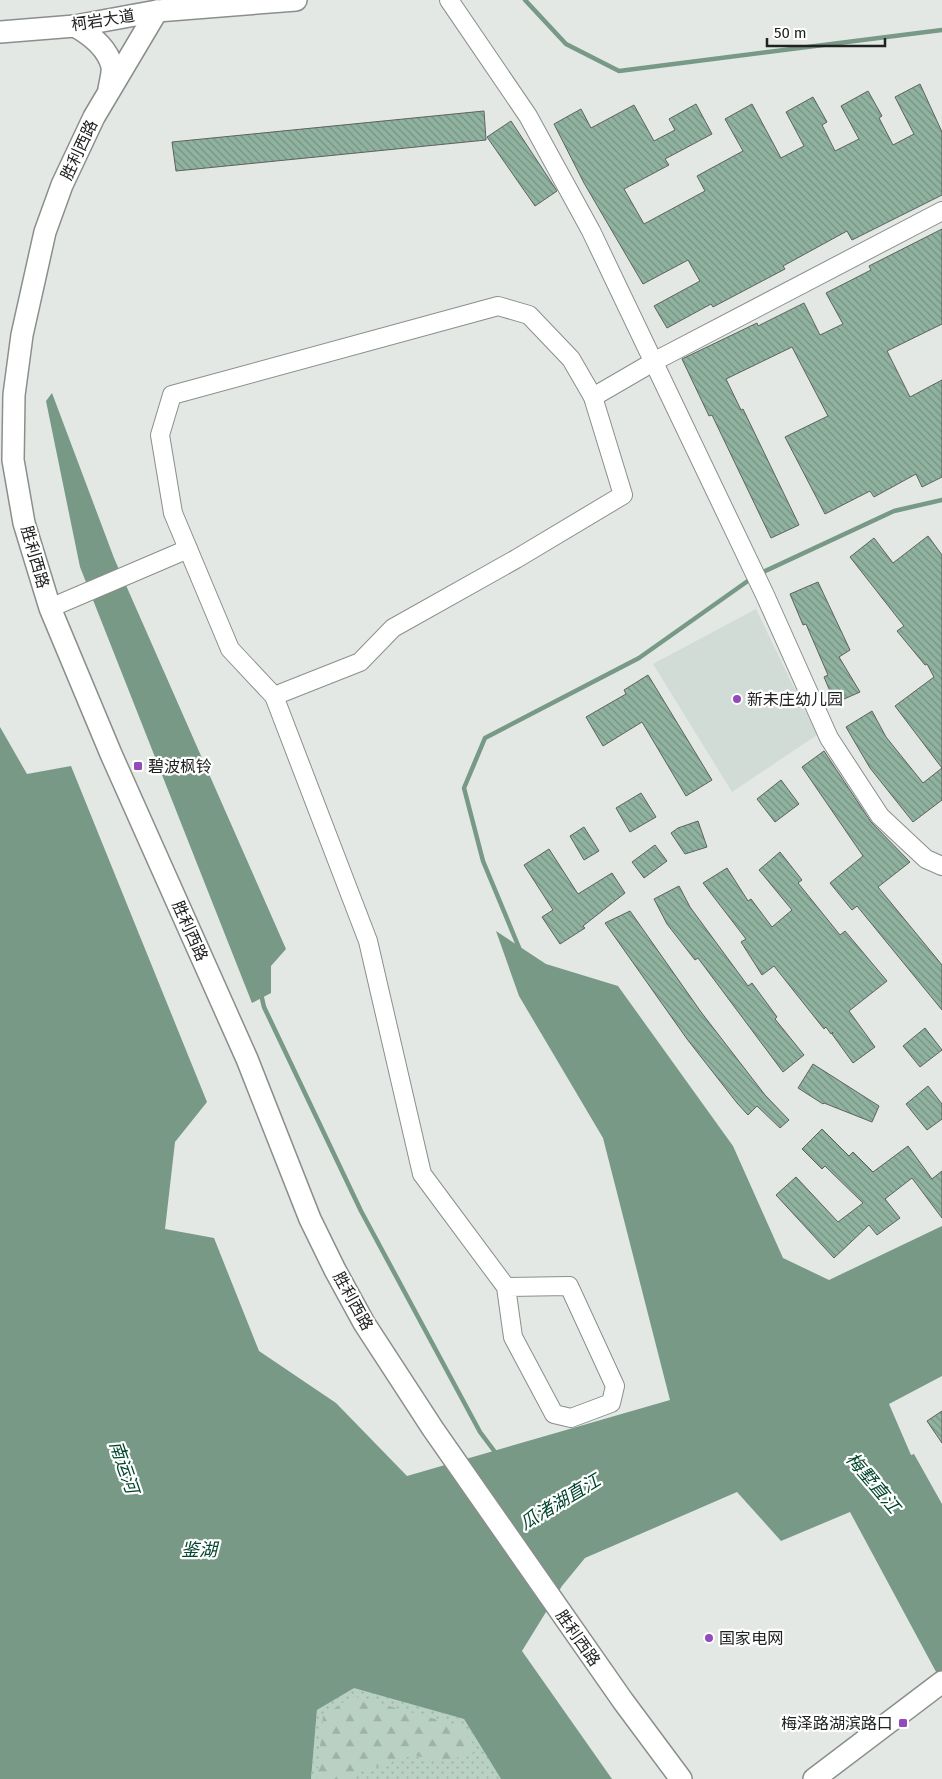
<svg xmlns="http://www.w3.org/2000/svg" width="942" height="1779" font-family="'Fira Sans','Noto Sans SC',sans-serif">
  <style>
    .built { fill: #d0dcd5 }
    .grass { fill: url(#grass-dots) }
    .forest { fill: url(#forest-firs) }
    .water { fill: #779986 }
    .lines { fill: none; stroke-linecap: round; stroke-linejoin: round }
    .stream { stroke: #779986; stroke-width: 4.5 }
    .building { fill: url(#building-back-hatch); stroke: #5e625f }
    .minor-casing { stroke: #8a8f8c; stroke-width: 20 }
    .tertiary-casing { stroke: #8a8f8c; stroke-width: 24 }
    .minor { stroke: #fff; stroke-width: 18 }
    .tertiary { stroke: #fff; stroke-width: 21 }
    .poi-dot { fill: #934abd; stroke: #fff; stroke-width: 2 }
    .labels { text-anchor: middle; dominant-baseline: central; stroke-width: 4.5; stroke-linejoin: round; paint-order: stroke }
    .street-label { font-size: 16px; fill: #202221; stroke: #fff }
    .poi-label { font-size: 16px; fill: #202221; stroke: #fff; text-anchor: start }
    .water-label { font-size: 18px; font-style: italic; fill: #01462d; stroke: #fff }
  </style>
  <defs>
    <pattern id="grass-dots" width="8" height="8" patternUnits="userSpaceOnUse" patternTransform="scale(1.25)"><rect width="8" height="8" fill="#b8d1c3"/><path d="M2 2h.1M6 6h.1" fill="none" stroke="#9eb3a7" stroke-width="1.8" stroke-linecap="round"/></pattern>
    <pattern id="forest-firs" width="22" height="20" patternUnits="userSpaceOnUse" patternTransform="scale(1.25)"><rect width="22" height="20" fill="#b8d1c3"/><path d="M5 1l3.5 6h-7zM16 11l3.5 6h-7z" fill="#9eb3a7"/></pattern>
    <pattern id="building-back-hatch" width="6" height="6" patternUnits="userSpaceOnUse" patternTransform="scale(1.25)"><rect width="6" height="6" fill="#90b3a0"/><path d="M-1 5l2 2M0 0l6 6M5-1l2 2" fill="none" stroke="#759182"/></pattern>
  </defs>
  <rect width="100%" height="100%" fill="#e3e8e5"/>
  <path class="built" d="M756,609L817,735L732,792L653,664Z"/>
  <path class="grass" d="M354,1687L464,1719L501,1779H311L317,1710Z"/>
  <path class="forest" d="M353,1696L460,1726L479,1752L440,1762L414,1755L356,1773L351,1779H317L323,1716Z"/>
  <g class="water">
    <path d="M52,393L114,558L286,949L271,966V993L252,1003L80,567L46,401Z"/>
    <path d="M0,727L27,774L71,766L207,1102L175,1142L165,1229L214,1238L259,1351L336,1403L407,1476L670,1400L603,1138L519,996L496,931L546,964L618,986L733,1146L783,1258L829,1280L942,1226V1376L889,1404L911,1455L914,1454L942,1504V1683L850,1512L781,1541L737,1492L585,1558L562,1586L522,1651L612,1779H501L464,1719L354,1688L317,1710L311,1779H0Z"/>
  </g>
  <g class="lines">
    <g class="stream">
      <path d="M525,0L566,44L619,71L942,30"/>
      <path d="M759,574L894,511L942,500"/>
      <path d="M520,950L483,861L464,788L485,738L639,658L752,578"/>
      <path d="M261,994L264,1007L361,1211L480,1432L498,1456"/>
    </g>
  </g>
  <g class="building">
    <path d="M920,84L942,132V195L852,240L847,231L783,266L785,269L713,307L711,304L667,328L654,306L700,281L688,260L643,284L584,183L554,124L581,109L591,128L634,105L654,141L675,130L669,119L696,104L712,134L665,159L669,165L624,189L644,224L705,191L697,176L743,151L725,119L752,104L781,158L804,146L786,112L813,97L827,122L822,125L835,151L859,139L841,106L868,91L882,116L879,118L893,145L914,134L895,97Z"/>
    <path d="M484,111L486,140L176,171L172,142Z"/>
    <path d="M511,121L557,191L535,206L487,137Z"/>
    <path d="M942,229V324L887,351L910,397L942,380V477L922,487L916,474L874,497L870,491L825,514L785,437L828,416L792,347L726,379L741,410L743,409L799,525L771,538L712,415L709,416L682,359L757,323L758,326L804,303L820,335L843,324L826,293L871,270L869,266Z"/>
    <path d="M928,536L942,555V768L895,706L934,677L927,664L925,665L897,631L904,626L850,557L874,538L893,563Z"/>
    <path d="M818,582L850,650L839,657L860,692L835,703L824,677L828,675L806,624L803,625L790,594Z"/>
    <path d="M648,675L712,780L686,796L642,722L603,746L586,717L626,694L624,690Z"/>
    <path d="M872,711L886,737L923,783L942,768V800L913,822L870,768L846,727Z"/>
    <path d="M824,751L871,822L910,862L878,887L942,965V1010L857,906L852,910L830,883L863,856L802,767Z"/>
    <path d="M781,780L799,804L775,822L757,799Z"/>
    <path d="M641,793L656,817L630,832L616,808Z"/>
    <path d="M698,821L707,847L685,854L671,833L678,828Z"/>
    <path d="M584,827L599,851L584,860L570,836Z"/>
    <path d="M655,845L667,861L644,878L632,862Z"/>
    <path d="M549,849L578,894L612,873L625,893L583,926L585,928L560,944L542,917L553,910L524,865Z"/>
    <path d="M780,852L802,880L798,883L840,935L845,931L887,981L849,1011L875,1047L853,1063L832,1034L833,1032L831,1034L826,1027L824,1029L774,966L762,975L741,942L746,939L703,883L727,868L748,901L751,899L772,927L792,910L759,870Z"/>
    <path d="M679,886L690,907L748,986L752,983L777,1017L775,1019L804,1055L783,1072L698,958L695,960L667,924L654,899Z"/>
    <path d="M630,911L701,1012L765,1095L789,1120L780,1128L757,1106L748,1115L737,1103L687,1039L605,923Z"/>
    <path d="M925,1028L942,1050L920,1067L903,1046Z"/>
    <path d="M813,1064L879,1106L872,1122L824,1103L823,1104L798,1088Z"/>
    <path d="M928,1086L942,1104V1119L927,1130L906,1104Z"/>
    <path d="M822,1129L849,1156L853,1152L873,1172L908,1146L932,1179L942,1171V1218L912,1178L885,1199L900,1218L877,1235L869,1225L834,1258L776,1195L796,1177L838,1222L863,1203L825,1166L822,1169L802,1149Z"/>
    <path d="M942,1411V1443L927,1421Z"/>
  </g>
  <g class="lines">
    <g class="minor-casing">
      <g id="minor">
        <path d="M449,0L528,116L591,231L765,595L829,738L880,816L926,859L942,866"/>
        <path d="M498,306L529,315L571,359L593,397L623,495L516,559L393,628L360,662L274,696L230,649L173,513L160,435L172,395Z"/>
        <path d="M593,397L655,361L942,211"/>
        <path d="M50,608L188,549"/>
        <path d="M274,696L368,941L422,1174L506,1287L513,1337L554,1414L571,1418L611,1403L615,1386L569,1286L506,1287"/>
      </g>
    </g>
    <g class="tertiary-casing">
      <g id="tertiary">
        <path d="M157,11L94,117L62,185L45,232L22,335L14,395L13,460L24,523L50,608L111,754L247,1059L310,1219L335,1270L364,1323L433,1429L623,1701L681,1779"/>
        <path d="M75,26C91,35 107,47 112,66C113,72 110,83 109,89"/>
        <path d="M0,32L75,26L157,11L296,0"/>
        <path d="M814,1779L942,1682"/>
      </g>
    </g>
    <use href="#minor" class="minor"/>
    <use href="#tertiary" class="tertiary"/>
  </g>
  <g class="poi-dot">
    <circle cx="737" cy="699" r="5"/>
    <rect x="133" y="761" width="10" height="10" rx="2.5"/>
    <circle cx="709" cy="1638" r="5"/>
    <rect x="898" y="1718" width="10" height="10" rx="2.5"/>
  </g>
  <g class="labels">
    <g class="street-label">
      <text transform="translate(103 20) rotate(-9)">柯岩大道</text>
      <text transform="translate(79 150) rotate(-65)">胜利西路</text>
      <text transform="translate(35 557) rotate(74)">胜利西路</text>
      <text transform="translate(190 931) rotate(66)">胜利西路</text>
      <text transform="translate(353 1301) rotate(61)">胜利西路</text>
      <text transform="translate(578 1638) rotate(55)">胜利西路</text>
    </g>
    <g class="poi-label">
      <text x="747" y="699">新未庄幼儿园</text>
      <text x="148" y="766">碧波枫铃</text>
      <text x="719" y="1638">国家电网</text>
      <text x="893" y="1723" text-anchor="end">梅泽路湖滨路口</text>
    </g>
    <g class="water-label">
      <text transform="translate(124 1467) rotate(71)">南运河</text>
      <text transform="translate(873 1483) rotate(50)">梅墅直江</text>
      <text transform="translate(560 1502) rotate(-31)">瓜渚湖直江</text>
      <text x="199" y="1550">鉴湖</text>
    </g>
  </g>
  <path d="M767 38v8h118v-8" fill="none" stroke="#202221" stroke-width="2.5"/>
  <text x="774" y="38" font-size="15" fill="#202221" stroke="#ffffff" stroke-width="4" paint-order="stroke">50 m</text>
</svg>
